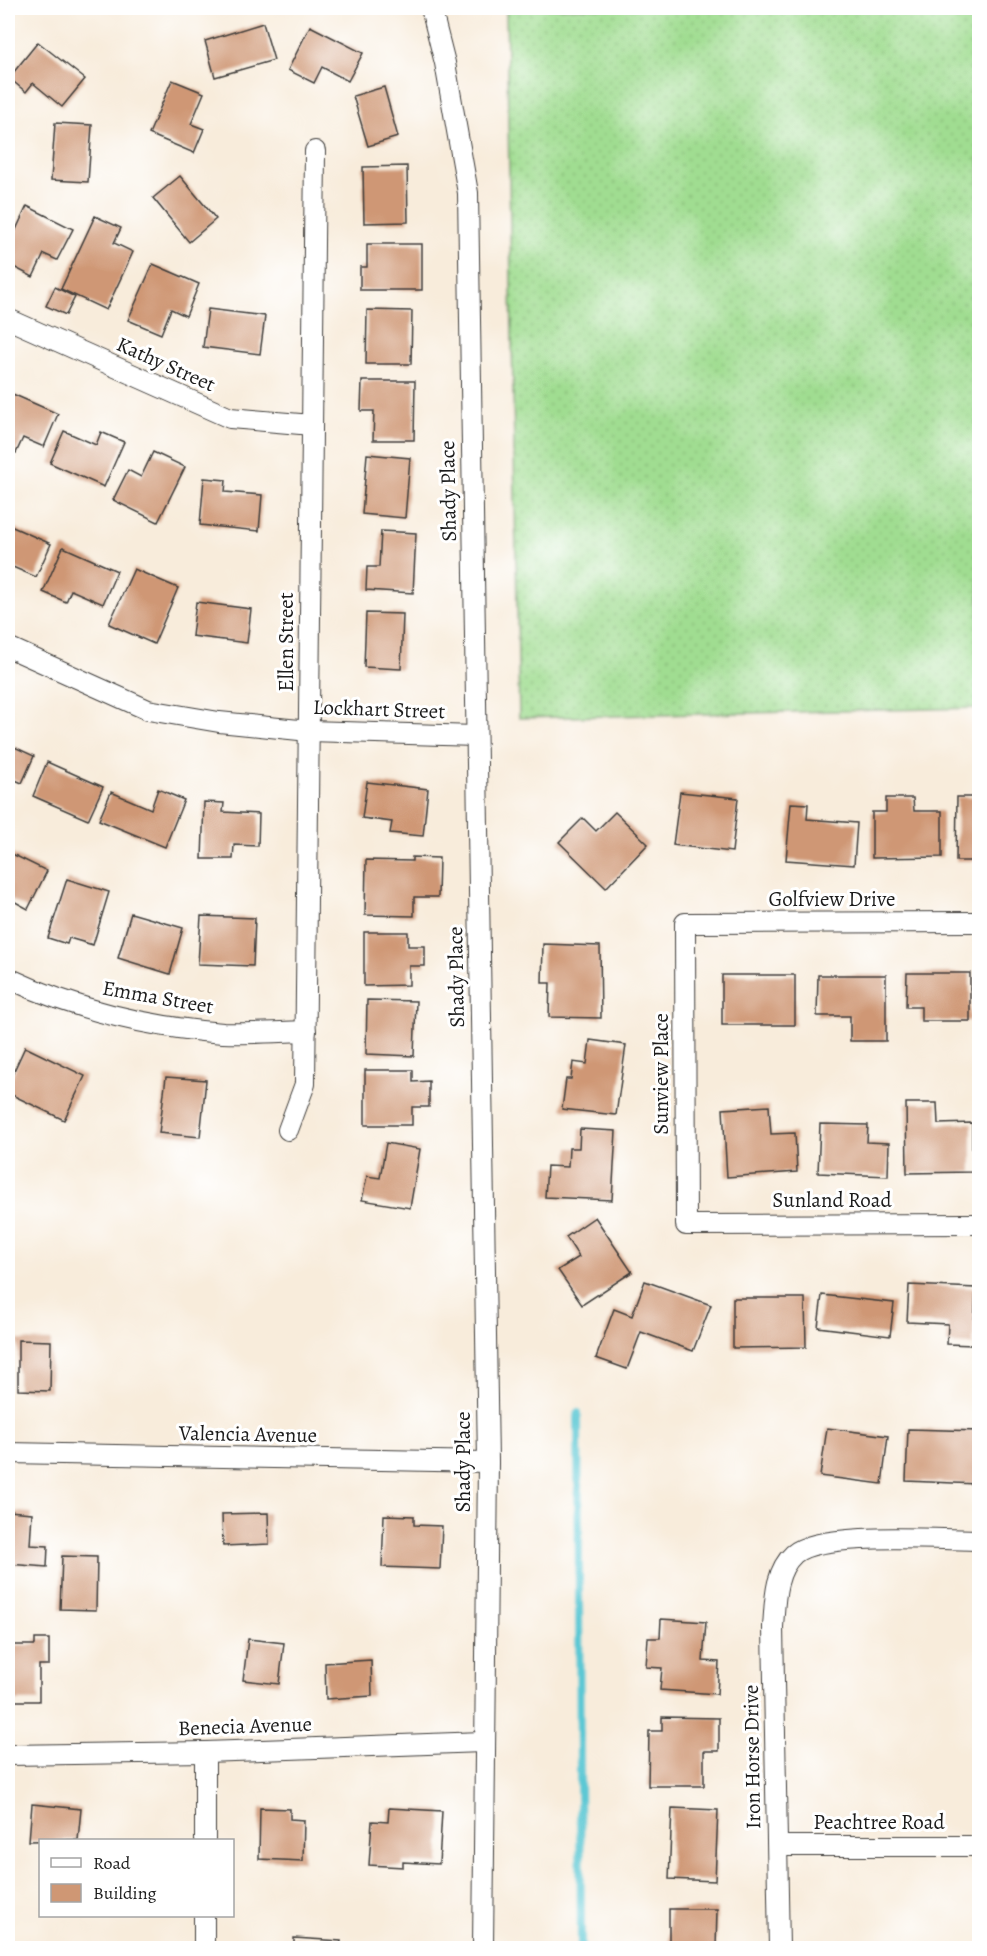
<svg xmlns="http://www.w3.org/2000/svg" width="987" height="1956" font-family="Alegreya,serif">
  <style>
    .grass { fill: url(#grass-dots); stroke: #5e7c56; stroke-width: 1.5 }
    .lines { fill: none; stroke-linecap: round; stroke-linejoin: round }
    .stream { stroke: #5cc8d4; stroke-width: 8 }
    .building { fill: #cf9774 }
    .minor-casing { stroke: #3d3b39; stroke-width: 22 }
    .minor { stroke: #fff; stroke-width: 20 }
    .labels { text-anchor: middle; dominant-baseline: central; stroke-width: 6; stroke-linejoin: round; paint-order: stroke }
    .street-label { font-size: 21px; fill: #1c1c1c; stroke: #fff }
  </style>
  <defs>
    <pattern id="grass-dots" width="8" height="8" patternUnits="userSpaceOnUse" patternTransform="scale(1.5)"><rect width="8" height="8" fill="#a0dd91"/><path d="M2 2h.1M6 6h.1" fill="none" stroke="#89bd7c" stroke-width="1.8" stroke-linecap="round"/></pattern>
  </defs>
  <rect width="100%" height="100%" fill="#fff"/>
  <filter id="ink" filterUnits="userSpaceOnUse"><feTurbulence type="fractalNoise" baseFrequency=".0167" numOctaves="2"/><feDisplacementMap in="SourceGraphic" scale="12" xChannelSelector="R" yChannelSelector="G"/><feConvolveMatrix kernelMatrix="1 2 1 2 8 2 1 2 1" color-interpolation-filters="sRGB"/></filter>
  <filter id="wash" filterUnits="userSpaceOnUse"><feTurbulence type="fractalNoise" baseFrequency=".008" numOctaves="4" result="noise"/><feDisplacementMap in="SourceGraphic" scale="24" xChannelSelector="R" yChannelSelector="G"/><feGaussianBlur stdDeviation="1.35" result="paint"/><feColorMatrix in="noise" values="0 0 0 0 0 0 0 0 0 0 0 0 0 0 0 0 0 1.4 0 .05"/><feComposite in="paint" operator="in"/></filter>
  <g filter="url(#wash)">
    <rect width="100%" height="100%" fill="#f8ecdb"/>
    <path class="grass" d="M506,8H979V708L519,718Z"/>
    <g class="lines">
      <path class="stream" d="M578,1413L581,1948"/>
    </g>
    <g id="blocks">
      <g class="building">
        <path d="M263,23L274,60L215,77L205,41Z"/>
        <path d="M310,26L363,53L348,81L322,67L314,83L288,70Z"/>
        <path d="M38,42L85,79L62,107L33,83L26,92L9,78Z"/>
        <path d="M172,80L204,93L191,124L204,129L194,153L149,134Z"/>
        <path d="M384,87L398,137L368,146L353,96Z"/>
        <path d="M55,123L92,125L88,182L51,180Z"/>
        <path d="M407,166L408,222L364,223L363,167Z"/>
        <path d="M180,176L216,219L189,242L153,198Z"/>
        <path d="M27,206L73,229L57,260L44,254L33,277L8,264V247Z"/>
        <path d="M95,216L121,228L114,243L133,252L106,310L61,289Z"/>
        <path d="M367,244H422V290H360V267H367Z"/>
        <path d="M153,264L199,284L186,316L171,309L161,334L128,320Z"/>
        <path d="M55,287L75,297L66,315L46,306Z"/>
        <path d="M208,309L265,316L260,354L203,347Z"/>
        <path d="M367,310L412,311L411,364H366Z"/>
        <path d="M362,381H415L414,440H373L374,411H361Z"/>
        <path d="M8,392L58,414L44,447L23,438L16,453L8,450Z"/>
        <path d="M64,431L96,445L101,432L124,442L104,487L50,463Z"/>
        <path d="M153,452L185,467L158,522L113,500L128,470L141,477Z"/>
        <path d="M367,454L410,458L405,518L362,514Z"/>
        <path d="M204,478L226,480L225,492L262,495L259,531L200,525Z"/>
        <path d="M8,525L51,544L36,577L8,565Z"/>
        <path d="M381,531L416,533L413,593L366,590L367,567H379Z"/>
        <path d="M63,547L117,571L103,604L71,590L66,602L43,592Z"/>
        <path d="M134,569L178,588L154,644L109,624Z"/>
        <path d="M196,602L251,609L247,643L192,636Z"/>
        <path d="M366,613L403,614L401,669L364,667Z"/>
        <path d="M8,744L34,756L22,783L8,777Z"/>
        <path d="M47,762L103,787L88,820L33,796Z"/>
        <path d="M367,782L428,789L423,836L390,833L392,822L362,818Z"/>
        <path d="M158,789L184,800L165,847L99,820L111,792L151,809Z"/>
        <path d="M680,792L738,798L732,852L673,845Z"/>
        <path d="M957,797H980V861H956Z"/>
        <path d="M886,798H913L914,811H942V857L872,858V812H886Z"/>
        <path d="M204,802L224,803L223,812L259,814L258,846L234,845L233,859H202Z"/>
        <path d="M791,803L808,804L807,819L857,823L854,865L786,860Z"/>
        <path d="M615,812L648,844L606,888L559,842L583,818L596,831Z"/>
        <path d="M8,852L47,871L28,909L8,898Z"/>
        <path d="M412,857L439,858L438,897H414V916L365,915L366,860L412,861Z"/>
        <path d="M67,879L109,892L93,945L69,938L67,944L48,938Z"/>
        <path d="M131,913L183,928L170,974L118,958Z"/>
        <path d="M201,916L255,918L253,966L198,964Z"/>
        <path d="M364,932H408V946H425V966H409V985L364,986Z"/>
        <path d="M543,944L600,946L601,1018L549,1017L550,983H542Z"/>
        <path d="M907,973H970V1021H921V1007H906Z"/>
        <rect x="722" y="975" width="73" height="50"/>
        <path d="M818,975H886V1041H850V1016H817Z"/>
        <path d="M367,1000L416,1001L414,1056L366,1054Z"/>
        <path d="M590,1040L626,1045L616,1115L562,1109L566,1079H571L573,1062L587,1064Z"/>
        <path d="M25,1047L85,1076L64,1120L8,1093V1084Z"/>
        <path d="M365,1070H413V1082L429,1081V1107H412V1125H365Z"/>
        <path d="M166,1077L206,1080L200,1137L159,1133Z"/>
        <path d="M906,1103H937L938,1124L972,1123V1172L907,1173Z"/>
        <path d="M769,1106L771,1134L795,1133L797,1172L727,1177L723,1109Z"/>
        <path d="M820,1124L868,1125L867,1142L889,1143L888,1176L818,1173Z"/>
        <path d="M580,1129L616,1131L612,1200L545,1197L547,1166L568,1167L569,1148H579Z"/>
        <path d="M386,1143L420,1149L410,1208L362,1200L367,1176L380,1178Z"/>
        <path d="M595,1217L632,1272L582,1305L558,1270L579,1257L566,1237Z"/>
        <path d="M645,1281L711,1305L693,1351L641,1332L627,1369L596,1358L614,1309L632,1316Z"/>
        <path d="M909,1285L976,1288L973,1345L947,1344L948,1324L907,1322Z"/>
        <path d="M822,1295L894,1303L890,1336L818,1327Z"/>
        <path d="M733,1298H805L806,1347L733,1348Z"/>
        <path d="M18,1340L51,1341L50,1391L18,1390Z"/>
        <path d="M827,1428L888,1436L882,1484L820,1476Z"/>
        <path d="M908,1429L979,1431L977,1484L906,1481Z"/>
        <path d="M8,1511L32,1513L30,1545L48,1546L47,1567L8,1564Z"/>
        <path d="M268,1513L269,1544L223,1546L222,1514Z"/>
        <path d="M384,1515L414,1516V1525L442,1526L440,1569L382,1567Z"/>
        <path d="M62,1556L97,1557L96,1610L60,1609Z"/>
        <path d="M661,1619L706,1622L703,1661L719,1662L717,1694L660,1690L662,1668L646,1667L648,1638H660Z"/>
        <path d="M35,1639H49V1665H39V1701H8V1645H35Z"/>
        <path d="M248,1639L284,1643L279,1684L243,1680Z"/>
        <path d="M371,1660L372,1696L326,1699L325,1663Z"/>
        <path d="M662,1717L719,1718V1751H704V1786H648L649,1731H662Z"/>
        <path d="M32,1804L81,1809L78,1840L29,1841Z"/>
        <path d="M260,1808L290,1809V1819L304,1820L303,1861L259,1859Z"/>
        <path d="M389,1808L442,1811L439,1864L403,1862V1867L369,1865L372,1821L388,1822Z"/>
        <path d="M672,1808L718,1810L715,1881L669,1879Z"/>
        <path d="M669,1909H717L716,1948H669Z"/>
        <path d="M294,1938L341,1941L340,1948H294Z"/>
      </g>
    </g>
  </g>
  <g filter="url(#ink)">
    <use href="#blocks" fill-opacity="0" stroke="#3d3b39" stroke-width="1.5"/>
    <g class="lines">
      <g class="minor-casing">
        <g id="minor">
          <path d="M431,8L445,63L468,193L488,1462L483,1948"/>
          <path d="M8,319L230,418L312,425"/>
          <path d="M8,647L148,710L219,722L309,731L476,736"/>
          <path d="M980,922L685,923L686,1225L980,1224"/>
          <path d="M8,978C76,1010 147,1027 223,1033C250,1034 279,1032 306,1031"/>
          <path d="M288,1130L305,1084L315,151"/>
          <path d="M8,1453L488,1462"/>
          <path d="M8,1755L205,1752L483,1742"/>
          <path d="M205,1840V1752"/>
          <path d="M779,1846H980"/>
          <path d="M204,1948V1916"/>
          <path d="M779,1948L773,1627C775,1603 774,1572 794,1554C821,1531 940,1540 980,1540"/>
        </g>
      </g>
      <use href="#minor" class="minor"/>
    </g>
  </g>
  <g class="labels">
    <g class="street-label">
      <text transform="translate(166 364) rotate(24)">Kathy Street</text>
      <text transform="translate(448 491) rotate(-91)">Shady Place</text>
      <text transform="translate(286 642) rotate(-90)">Ellen Street</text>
      <text transform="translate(379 709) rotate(2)">Lockhart Street</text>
      <text x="832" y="899">Golfview Drive</text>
      <text transform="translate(456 977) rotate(-91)">Shady Place</text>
      <text transform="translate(158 997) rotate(10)">Emma Street</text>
      <text transform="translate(661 1074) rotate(-90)">Sunview Place</text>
      <text x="832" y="1200">Sunland Road</text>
      <text transform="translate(248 1434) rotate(1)">Valencia Avenue</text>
      <text transform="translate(463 1462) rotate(-90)">Shady Place</text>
      <text transform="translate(245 1726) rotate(-2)">Benecia Avenue</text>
      <text transform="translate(752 1757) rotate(-91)">Iron Horse Drive</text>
      <text x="879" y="1822">Peachtree Road</text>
    </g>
  </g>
  <rect width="987" height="1956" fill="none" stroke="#fff" stroke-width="30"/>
  <rect x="39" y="1839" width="195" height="78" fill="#ffffff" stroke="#a4a4a4" stroke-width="1.5"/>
  <rect x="51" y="1858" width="30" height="9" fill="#ffffff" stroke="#a4a4a4" stroke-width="1.5"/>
  <text x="93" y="1869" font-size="18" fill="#1c1c1c">Road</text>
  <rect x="51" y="1884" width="30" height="18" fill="#cf9774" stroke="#a4a4a4" stroke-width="1.5"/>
  <text x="93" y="1899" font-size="18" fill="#1c1c1c">Building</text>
</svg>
